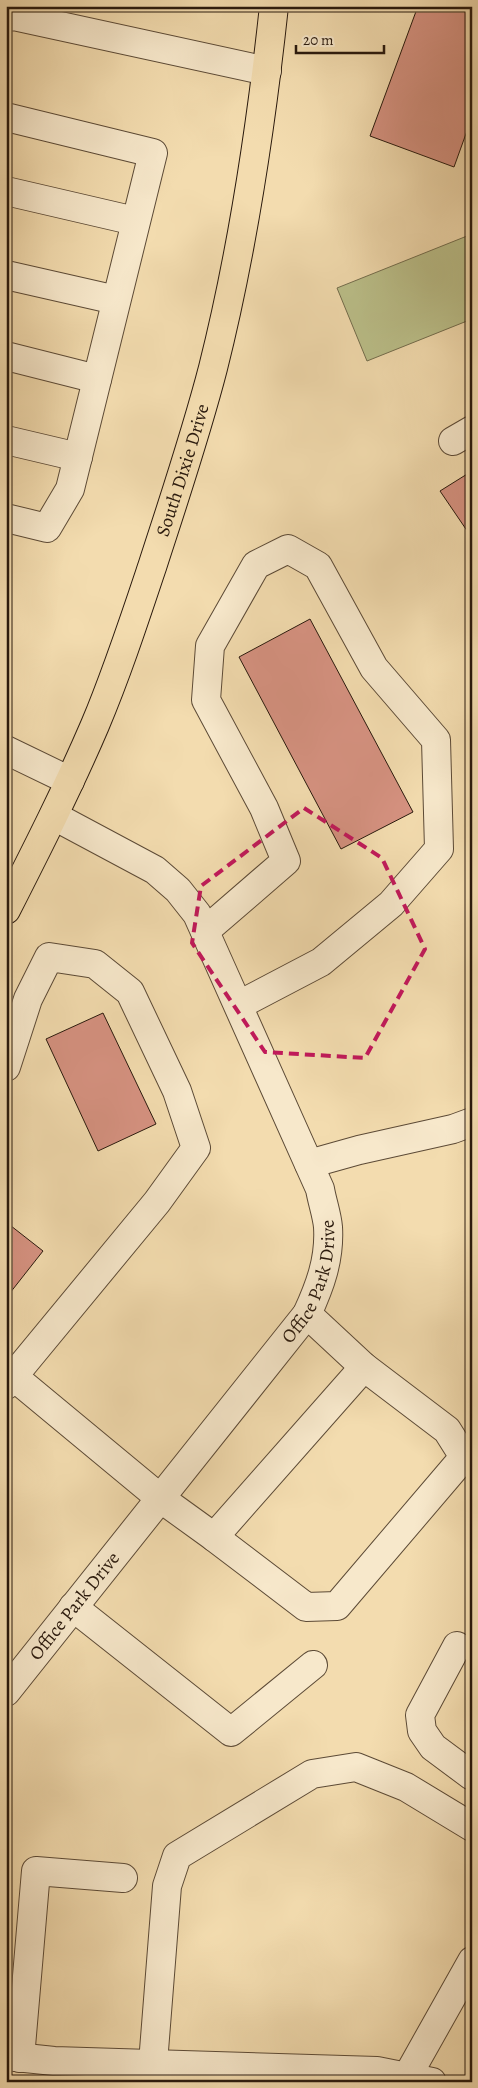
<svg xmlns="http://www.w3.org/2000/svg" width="478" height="2088" font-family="Alegreya,serif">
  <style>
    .green { fill: #bbc08a; stroke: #726c4c }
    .building { fill: #d69281; stroke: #29190d }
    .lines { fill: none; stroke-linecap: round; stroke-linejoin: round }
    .minor-casing { stroke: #5c4a36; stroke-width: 30 }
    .major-casing { stroke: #29190d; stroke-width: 30 }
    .minor { stroke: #f7e8cb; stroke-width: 28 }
    .major { stroke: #f3dcaf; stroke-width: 28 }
    .marked { fill: none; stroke: #c2185b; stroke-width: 4; stroke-dasharray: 10 6; stroke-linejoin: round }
    .labels { text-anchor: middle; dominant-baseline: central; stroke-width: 5; stroke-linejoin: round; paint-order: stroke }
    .street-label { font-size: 19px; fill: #29190d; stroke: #f7e8cb }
  </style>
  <rect width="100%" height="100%" fill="#f3dcaf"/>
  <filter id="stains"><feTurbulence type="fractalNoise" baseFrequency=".004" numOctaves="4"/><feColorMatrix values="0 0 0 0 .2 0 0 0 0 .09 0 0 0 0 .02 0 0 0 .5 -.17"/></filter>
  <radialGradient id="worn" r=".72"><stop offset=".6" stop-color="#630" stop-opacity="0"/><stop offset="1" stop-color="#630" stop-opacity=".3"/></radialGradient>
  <path class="green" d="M472,234V319L367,361L337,288Z"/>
  <g class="building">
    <path d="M418,6H472V117L454,167L370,136Z"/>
    <path d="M472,471V538L440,491Z"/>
    <path d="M310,619L413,812L341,849L239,657Z"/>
    <path d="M103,1013L156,1124L98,1151L46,1039Z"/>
    <path d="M6,1222L43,1251L6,1298Z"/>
  </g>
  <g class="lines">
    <g class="minor-casing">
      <g id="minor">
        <path d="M6,17L14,16L267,71"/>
        <path d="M6,117L153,153L70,489L47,528L6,518"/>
        <path d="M6,191L135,221"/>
        <path d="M6,275L116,300"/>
        <path d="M6,356L97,379"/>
        <path d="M6,440L78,457"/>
        <path d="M453,441L472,430"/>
        <path d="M6,750L70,781"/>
        <path d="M205,931L286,861L264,808L206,700L210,646L256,565L288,549L318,566L374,668L436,740L439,849L391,904L321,962L239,1005"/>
        <path d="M6,1067L28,999L49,957L95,964L130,992L177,1091L196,1148L157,1202L6,1385"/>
        <path d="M309,1164L359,1150L453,1129L472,1122"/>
        <path d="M14,1377L160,1498L214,1537L306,1607L337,1606L464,1457L447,1430L364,1367L307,1314"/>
        <path d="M214,1537L364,1367"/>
        <path d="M73,1607L231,1732L313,1665"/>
        <path d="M457,1646L420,1715L422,1731L433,1747L472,1776"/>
        <path id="s1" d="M6,1692L307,1314C320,1286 330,1259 328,1227C327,1215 322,1201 320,1189L197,914L178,890L155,870L54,816"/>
        <path d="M6,2056L54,2061L377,2071L432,2082"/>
        <path d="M20,2058L36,1871L123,1878"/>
        <path d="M153,2063L167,1886L177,1856L312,1774L356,1767L406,1787L472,1827"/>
        <path d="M408,2075L472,1961"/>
      </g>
    </g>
    <g class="major-casing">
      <g id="major">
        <path id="s2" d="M6,910C37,849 68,788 95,725C117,673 135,618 153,564C174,499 196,434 213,368C243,249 261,127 274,6"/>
      </g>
    </g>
    <use href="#minor" class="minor"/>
    <use href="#major" class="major"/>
  </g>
  <path class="marked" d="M304,808L382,858L425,949L365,1058L265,1052L192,943L201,886Z"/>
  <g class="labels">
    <g class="street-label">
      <text stroke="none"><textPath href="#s2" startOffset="475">South Dixie Drive</textPath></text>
      <text stroke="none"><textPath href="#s1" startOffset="515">Office Park Drive</textPath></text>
      <text stroke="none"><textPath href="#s1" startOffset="110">Office Park Drive</textPath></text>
    </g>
  </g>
  <rect width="478" height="2088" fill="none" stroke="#f3dcaf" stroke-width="25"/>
  <rect x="8" y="8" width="463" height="2073" fill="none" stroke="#29190d" stroke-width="2.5"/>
  <rect x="12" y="12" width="453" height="2063" fill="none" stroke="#29190d"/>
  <path d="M296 45v8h88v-8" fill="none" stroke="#29190d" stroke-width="2.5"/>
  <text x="303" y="45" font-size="15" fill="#29190d" stroke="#f7e8cb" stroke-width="4" paint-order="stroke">20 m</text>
  <rect width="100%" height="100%" filter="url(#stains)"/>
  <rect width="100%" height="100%" fill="url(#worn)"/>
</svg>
